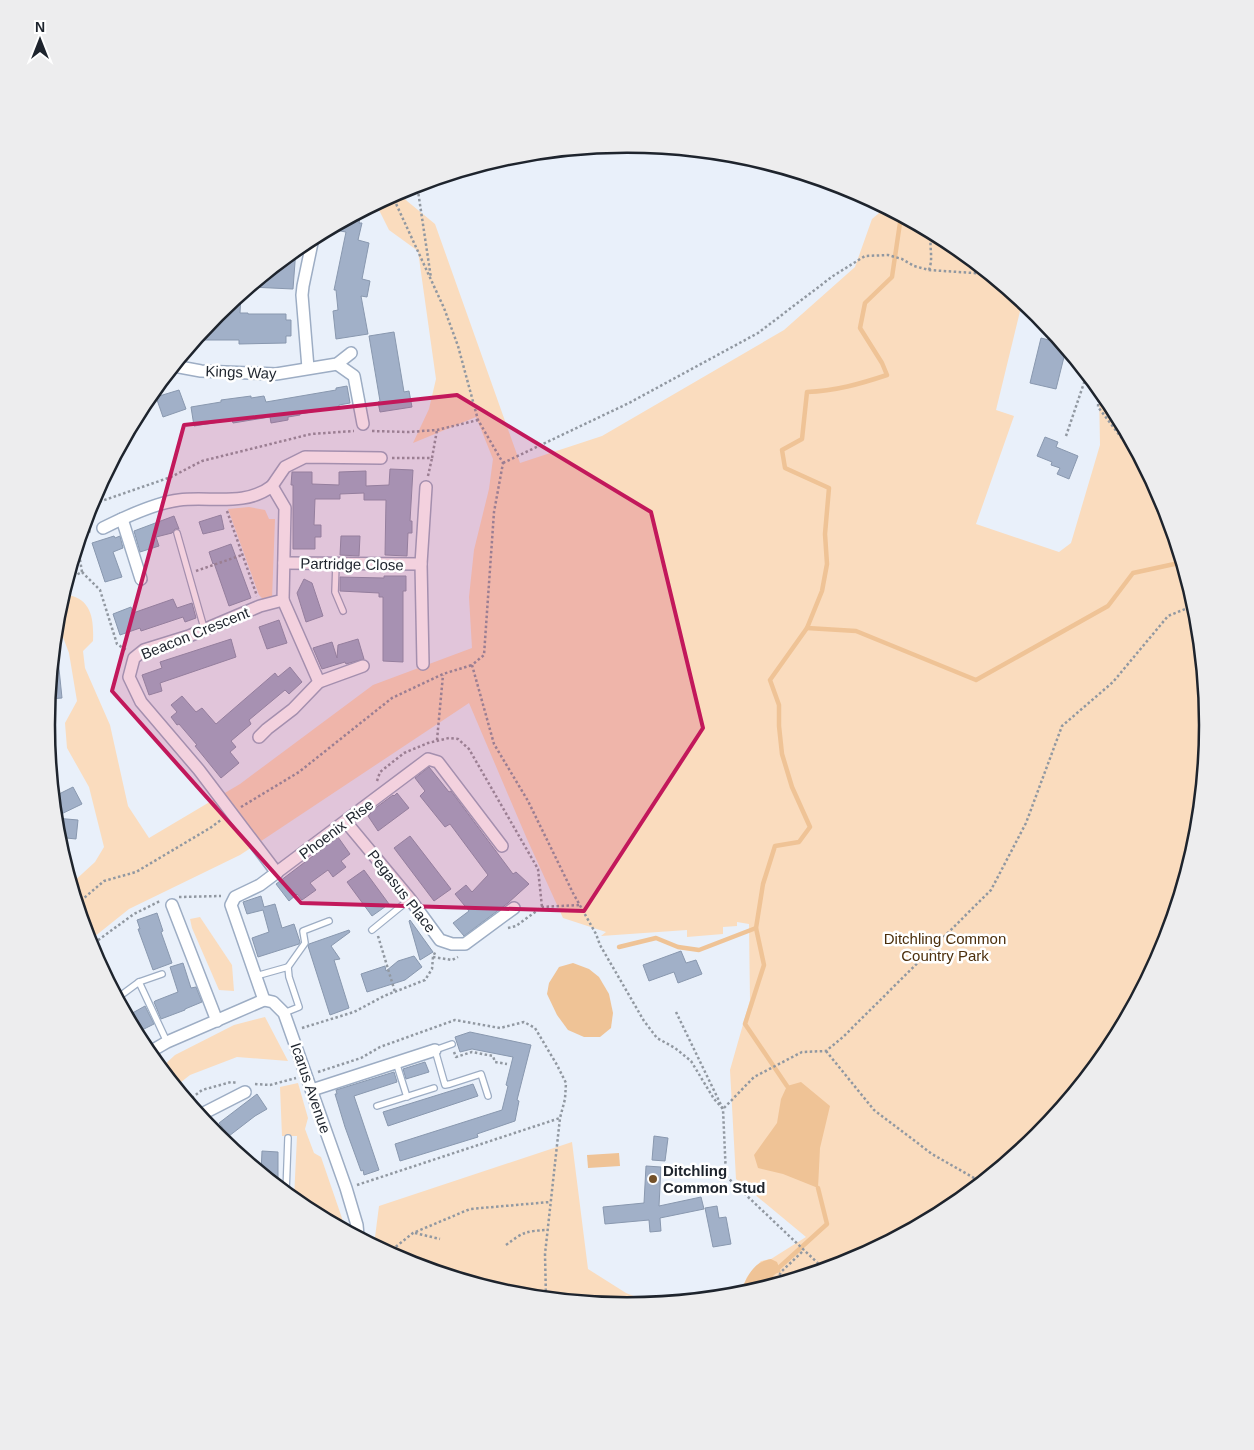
<svg xmlns="http://www.w3.org/2000/svg" width="1254" height="1450" font-family="Arial,sans-serif">
  <style>
    .green { fill: #fadcbe }
    .water { fill: #efc396 }
    .lines { fill: none; stroke-linecap: round; stroke-linejoin: round }
    .stream { stroke: #efc396; stroke-width: 4.5 }
    .building { fill: #a1b0c8; stroke: #8998af }
    .service-casing { stroke: #9dadc4; stroke-width: 8 }
    .minor-casing { stroke: #9dadc4; stroke-width: 14 }
    .path { stroke: #9198a1; stroke-width: 2.5; stroke-dasharray: 2.5 2.5; stroke-linecap: butt }
    .service { stroke: #fff; stroke-width: 5.5 }
    .minor { stroke: #fff; stroke-width: 11 }
    .marked { fill: #c2185b; fill-opacity: 0.2; stroke: #c2185b; stroke-width: 4; stroke-linejoin: round }
    .poi-dot { fill: #735029; stroke: #fff; stroke-width: 2 }
    .labels { text-anchor: middle; dominant-baseline: central; stroke-width: 5; stroke-linejoin: round; paint-order: stroke }
    .street-label { font-size: 15px; fill: #1e242d; stroke: #fff }
    .park-label { font-size: 15px; fill: #4c2f0c; stroke: #fff }
    .poi-label { font-size: 15px; font-weight: bold; fill: #1e242d; stroke: #fff; text-anchor: start }
    .rim { fill: none; stroke: #1e242d; stroke-width: 2.5 }
  </style>
  <rect width="100%" height="100%" fill="#e9f0fa"/>
  <g class="green">
    <path d="M399,192L407,201L435,224L520,463L602,436L784,330L855,267L872,219L885,208L950,242L1023,303H1022L996,410L1014,416L976,524L1059,552L1071,543L1100,445L1099,390L1110,403L1164,503L1197,612L1208,725L1197,839L1163,948L1110,1048L1037,1136L949,1208L849,1262L741,1294V1291L747,1277L761,1261L771,1259L806,1237L736,1179L730,1070L750,1000L749,924L737,922V926L723,927V934L687,937V930L601,936L606,932L563,918L527,839L469,703L240,855L129,909L89,941L71,884L95,862L104,847L89,787L67,748L65,723L77,701L69,653L61,632L59,606L63,594C91,597 94,617 93,641L83,651L85,668L110,725L128,806L149,838L240,784L373,685L472,648L469,597L474,550L489,489L493,459L476,417L413,443L429,409L436,379L418,251L389,230L376,204Z"/>
    <path d="M249,507L265,510L269,519H275L272,598L265,601L259,595L228,509Z"/>
    <path d="M200,917L232,965L234,991L219,990L192,928L190,919Z"/>
    <path d="M265,1017L288,1061L237,1057L190,1075L176,1086L161,1068L175,1055L234,1025Z"/>
    <path d="M298,1083L308,1118L305,1129L314,1153L321,1157L344,1224V1229L304,1208L294,1199L297,1136H282L280,1087Z"/>
    <path d="M572,1142L588,1269L626,1293L636,1297L639,1305H630L629,1304V1305L627,1306L513,1295L405,1261L374,1245L379,1206Z"/>
  </g>
  <g class="water">
    <path d="M573,963L589,969L599,977L609,994L613,1013L611,1028L600,1037H584L568,1030L557,1015L547,994L549,983L559,967Z"/>
    <path d="M801,1082L830,1106L820,1148L818,1188L783,1174L758,1168L754,1155L777,1123L781,1099L787,1086Z"/>
    <path d="M619,1153L620,1166L588,1168L587,1155Z"/>
    <path d="M771,1259L777,1262L781,1272L770,1275L764,1281L765,1287L743,1294L741,1291C748,1275 753,1262 771,1259Z"/>
  </g>
  <g class="lines">
    <g class="stream">
      <path d="M807,628L856,631L976,680L1108,606L1133,573L1179,563L1181,561"/>
      <path d="M619,947L656,938L678,947L699,950L756,928"/>
      <path d="M787,1086L745,1024L764,965L756,928L763,884L775,846L799,842L810,827L792,787L782,754L779,726V705L770,680L807,628L822,591L827,564L825,534L829,488L785,468L782,450L802,439L807,392C835,391 860,384 887,375L882,363L860,328L865,303L892,277L901,216"/>
      <path d="M770,1275L774,1284"/>
      <path d="M762,1283L827,1224L818,1188"/>
    </g>
  </g>
  <g class="building">
    <path d="M361,212L359,223H362L358,240L369,243L362,279L370,281L367,297L361,296L368,334L336,339L333,311L338,310L336,290H334L346,232L329,229Z"/>
    <path d="M296,249L293,289L250,287L281,262Z"/>
    <path d="M241,294L240,313H248V314H286V320H291V336H286V343L239,344V340H195L216,314Z"/>
    <path d="M394,332L404,392L409,391L412,407L380,412L378,402L380,401L369,336Z"/>
    <path d="M1041,338L1061,343L1066,349L1056,389L1030,383Z"/>
    <path d="M347,386L350,403L339,405V407L300,414V415L288,417V420L271,423L270,417L233,423L232,420L194,426L191,407L221,402V400L251,396V398L264,396L266,402L336,390V388Z"/>
    <path d="M179,390L186,409L163,417L156,397Z"/>
    <path d="M1045,437L1058,442L1056,447L1078,456L1069,479L1057,474L1060,468L1051,465L1052,462L1037,456Z"/>
    <path d="M390,469L413,470L410,521H412V533H408L407,556L385,555L386,500H364V493L340,494V499H315L314,525H321V537H315V549H293V485H291L292,472H312V484L339,485V472L366,471V486L389,485Z"/>
    <path d="M221,515L224,529L203,534L199,522Z"/>
    <path d="M174,516L179,529H175L172,533L156,537L159,546L140,552L134,531Z"/>
    <path d="M114,536L115,538L120,536L123,548L113,552L122,577L105,582L92,543Z"/>
    <path d="M341,536H360L359,556L340,555Z"/>
    <path d="M231,544L251,598L229,606L214,563L213,564L209,552Z"/>
    <path d="M384,576H406V591H403V662L383,661V597H379V593L340,591V577L384,578Z"/>
    <path d="M304,579L312,583L323,616L306,622L297,593Z"/>
    <path d="M173,599L177,608L192,603L196,618L185,622L183,617L141,631L140,628L120,635L113,614L131,607L133,613Z"/>
    <path d="M279,620L287,643L267,649L259,627Z"/>
    <path d="M231,639L236,657L160,683L162,691L149,695L142,675L162,668L160,662Z"/>
    <path d="M358,639L364,659L346,664L345,662L322,669L313,648L332,642L337,658L338,645Z"/>
    <path d="M53,659H58L62,698L49,699Z"/>
    <path d="M290,667L302,682L289,694L285,690L249,720L251,724L231,741L236,747L230,752L239,763L221,778L195,746L197,745L179,724L177,725L171,717L177,712L171,705L182,696L196,712L202,708L216,724L275,673L278,677Z"/>
    <path d="M429,767L449,792L451,791L513,874L516,872L529,884L508,903L464,936L453,923L469,911L455,894L466,885L472,892L488,875L450,824L445,827L420,796L425,791L415,778Z"/>
    <path d="M73,787L82,804L55,817L53,797Z"/>
    <path d="M397,793L409,808L378,831L368,816L371,813L370,812L393,795L394,796Z"/>
    <path d="M55,818L78,820L76,839L57,837Z"/>
    <path d="M410,836L451,889L434,901L394,848Z"/>
    <path d="M338,837L350,854L341,861L346,867L333,877L328,870L310,883L316,890L302,900L297,894L289,901L276,884Z"/>
    <path d="M364,870L389,904L372,916L347,882Z"/>
    <path d="M261,896L264,907L275,904L282,928L294,924L300,942L299,944L258,957L252,938L269,932L263,910L247,914L243,902Z"/>
    <path d="M157,913L163,931L161,932L172,963L153,970L138,929H140L137,920Z"/>
    <path d="M410,920L433,952L420,960L409,921Z"/>
    <path d="M349,930L350,932L331,946L340,959L334,960L349,1008L330,1015L308,946L309,944Z"/>
    <path d="M681,951L686,963L696,960L702,974L678,983L674,972L649,981L643,965Z"/>
    <path d="M414,956L422,967L405,980L367,992L361,974L385,966L386,971L398,961Z"/>
    <path d="M183,963L191,988L196,987L202,1002L185,1009V1010L161,1019L154,1002L155,1001L178,992L170,967Z"/>
    <path d="M145,1006L154,1024L136,1033L127,1016Z"/>
    <path d="M470,1032L531,1045L517,1100L519,1101L515,1121L477,1134L478,1137L400,1161L395,1144L502,1110L508,1086L506,1085L513,1057L472,1049L460,1052L455,1037Z"/>
    <path d="M425,1062L429,1072L406,1079L403,1069Z"/>
    <path d="M394,1072L397,1082L354,1096L379,1170L364,1175L363,1170L361,1171L345,1127L335,1094H337L336,1090Z"/>
    <path d="M473,1084L478,1096L388,1126L383,1112Z"/>
    <path d="M257,1094L267,1109L255,1116L229,1136L219,1123Z"/>
    <path d="M654,1136L668,1138L665,1161L652,1160Z"/>
    <path d="M262,1151L278,1152V1186L261,1173Z"/>
    <path d="M646,1166L661,1167L659,1206L701,1197L704,1209L660,1218L661,1231L650,1232L649,1220L605,1224L603,1207L644,1203Z"/>
    <path d="M717,1206L719,1218L726,1217L731,1244L713,1247L705,1208Z"/>
  </g>
  <g class="lines">
    <g class="service-casing">
      <g id="service">
        <path d="M177,533L204,628"/>
        <path d="M336,564L335,592L343,611"/>
        <path d="M372,930L410,899"/>
        <path d="M288,967L305,943L303,931L329,921"/>
        <path d="M256,976L288,967L289,977L299,1007L284,1013"/>
        <path d="M139,982L162,974"/>
        <path d="M120,996L139,982L167,1042"/>
        <path d="M452,1044L435,1050L445,1085L450,1084L481,1074L488,1096"/>
        <path d="M396,1062L407,1097"/>
        <path d="M377,1106L434,1088"/>
        <path d="M286,1193L288,1138"/>
      </g>
    </g>
    <g class="minor-casing">
      <g id="minor">
        <path d="M337,364L354,376L363,424"/>
        <path d="M174,366L201,371L276,374L337,364L351,353"/>
        <path d="M308,368L302,295L303,286L313,238"/>
        <path d="M272,486L285,467L305,457L381,458"/>
        <path d="M122,519L141,579"/>
        <path d="M103,528C125,517 155,503 179,500C210,496 245,507 272,486L285,508L283,600L260,606L189,636L144,650L134,658L129,677L141,702L199,770L277,873"/>
        <path d="M284,563L421,564"/>
        <path d="M283,600L319,682"/>
        <path d="M423,664L421,564L426,487"/>
        <path d="M259,737L267,729L293,709L319,682L363,666"/>
        <path d="M346,822L410,899L440,940L452,944H465L514,908"/>
        <path d="M172,905L217,1021"/>
        <path d="M264,1000L231,905L235,897L260,885L428,759L438,762L502,846"/>
        <path d="M148,1053L167,1042L264,1000L273,1002L284,1013L346,1188L357,1225L358,1236"/>
        <path d="M312,1090L435,1050"/>
        <path d="M200,1115L245,1092"/>
      </g>
    </g>
    <g class="path">
      <path d="M418,184V191L431,278"/>
      <path d="M392,195L444,308L458,346L478,420L503,463L494,512L484,655L472,665L494,744L528,801L573,893L596,934L600,945L644,1021L657,1038L675,1048L691,1061L714,1099L723,1109"/>
      <path d="M929,270C934,256 928,246 932,233"/>
      <path d="M1099,389L1098,407L1147,471"/>
      <path d="M372,431L408,432L437,430L478,420"/>
      <path d="M1066,436L1087,374"/>
      <path d="M392,458H432L437,430"/>
      <path d="M503,463L629,403L758,333L833,276L865,256L888,255L902,259L914,266L929,270L988,274"/>
      <path d="M428,476L432,458"/>
      <path d="M90,505L171,477L202,461L311,434L354,431"/>
      <path d="M227,511L257,596"/>
      <path d="M196,571L242,555"/>
      <path d="M82,572L78,548L85,532L92,531"/>
      <path d="M68,575L74,576L82,572L100,590L117,644L126,650"/>
      <path d="M437,740L443,675"/>
      <path d="M377,781L380,772L404,753L428,743L449,738L458,739L469,749L538,869L542,907"/>
      <path d="M241,807L299,772L392,698L443,674L472,665"/>
      <path d="M179,897L221,896"/>
      <path d="M77,904L104,881L136,872L210,828L222,819"/>
      <path d="M508,928L516,926L542,907L579,905"/>
      <path d="M378,936L395,992"/>
      <path d="M90,946L134,914L160,901"/>
      <path d="M433,957L452,960L458,957"/>
      <path d="M676,1012L723,1109L726,1176L824,1269"/>
      <path d="M302,1028L354,1012L384,996L425,980L432,969L433,957L436,950"/>
      <path d="M826,1051L874,1110L932,1154L981,1182"/>
      <path d="M454,1052L456,1057L472,1052L493,1056L495,1062L507,1064"/>
      <path d="M318,1072L361,1058L380,1047L455,1020L500,1028L524,1022L535,1028L557,1065L566,1083L565,1099L560,1118L545,1254L546,1298"/>
      <path d="M255,1084L270,1085L296,1078"/>
      <path d="M188,1101L202,1090L231,1082L237,1083"/>
      <path d="M724,1108L754,1077L802,1052L826,1051L843,1037L991,890L1026,823L1062,726L1113,682L1168,616L1195,605"/>
      <path d="M357,1185L560,1118"/>
      <path d="M415,1233L440,1239"/>
      <path d="M506,1245C523,1232 526,1231 547,1230"/>
      <path d="M388,1253L413,1233L470,1209L550,1202"/>
      <path d="M775,1284L781,1272L804,1250"/>
    </g>
    <use href="#service" class="service"/>
    <use href="#minor" class="minor"/>
  </g>
  <path class="marked" d="M457,395L651,512L703,728L584,911L301,903L112,691L184,425Z"/>
  <circle class="poi-dot" cx="653" cy="1179" r="5"/>
  <g class="labels">
    <g class="street-label">
      <text transform="translate(241 372) rotate(2)">Kings Way</text>
      <text transform="translate(352 564) rotate(1)">Partridge Close</text>
      <text transform="translate(195 633) rotate(-22)">Beacon Crescent</text>
      <text transform="translate(336 829) rotate(-37)">Phoenix Rise</text>
      <text transform="translate(402 891) rotate(52)">Pegasus Place</text>
      <text transform="translate(311 1088) rotate(71)">Icarus Avenue</text>
    </g>
    <g class="park-label">
      <text x="945" y="938">Ditchling Common<tspan x="945" dy="17">Country Park</tspan></text>
    </g>
    <g class="poi-label">
      <text x="663" y="1170">Ditchling<tspan x="663" dy="17">Common Stud</tspan></text>
    </g>
  </g>
  <path d="M0 0H1254V1450H0ZM55 725a572 572 0 1 1 1144 0a572 572 0 1 1-1144 0Z" fill="#ededee" fill-rule="evenodd"/>
  <path class="rim" d="M55 725a572 572 0 1 1 1144 0a572 572 0 1 1-1144 0Z"/>
  <g transform="translate(40 40)" stroke="#ffffff" stroke-width="4" paint-order="stroke">
  <path d="M0-4L9 19L0 12L-9 19Z" fill="#1e242d"/>
  <text y="-8" font-size="14" font-weight="bold" text-anchor="middle" fill="#1e242d">N</text>
  </g>
</svg>
